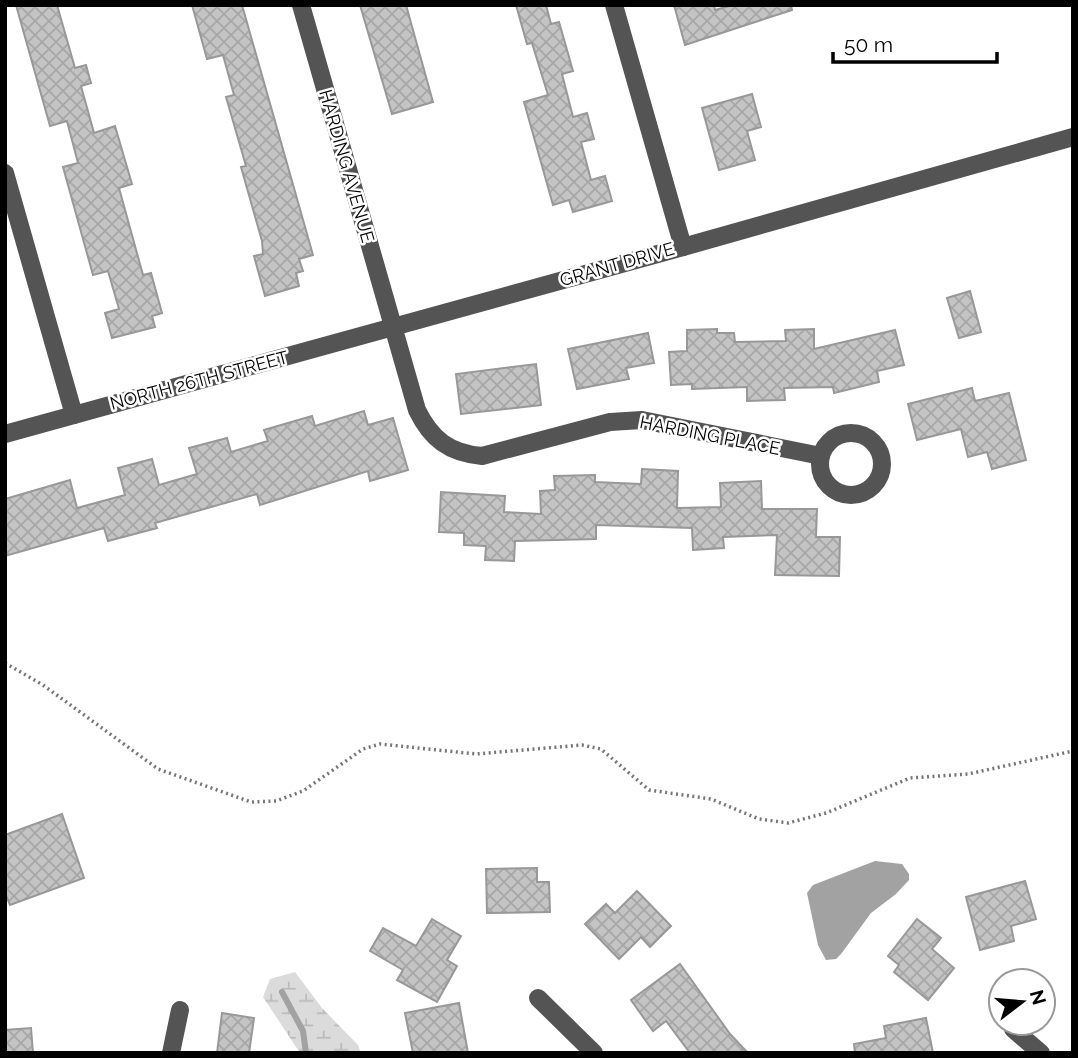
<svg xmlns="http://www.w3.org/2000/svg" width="1078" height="1058" font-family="Raleway,sans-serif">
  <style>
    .wetland { fill: url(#wetland-marsh) }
    .water { fill: #a2a2a2 }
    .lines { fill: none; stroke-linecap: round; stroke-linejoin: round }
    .stream { stroke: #a2a2a2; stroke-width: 6 }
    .building { fill: url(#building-cross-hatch); stroke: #989898; stroke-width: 2 }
    .path { stroke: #767676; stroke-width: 3.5; stroke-dasharray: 2 3.5; stroke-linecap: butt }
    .minor { stroke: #545454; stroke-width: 18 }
    .labels { text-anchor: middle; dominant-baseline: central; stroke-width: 5; stroke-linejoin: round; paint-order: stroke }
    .street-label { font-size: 18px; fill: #000; stroke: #fff }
  </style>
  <defs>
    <pattern id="wetland-marsh" width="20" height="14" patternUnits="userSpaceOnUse" patternTransform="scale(1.75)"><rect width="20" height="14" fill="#dbdbdb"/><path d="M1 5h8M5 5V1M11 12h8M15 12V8" fill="none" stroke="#bababa"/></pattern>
    <pattern id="building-cross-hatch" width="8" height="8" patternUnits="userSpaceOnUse" patternTransform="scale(1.75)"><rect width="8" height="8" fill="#c4c4c4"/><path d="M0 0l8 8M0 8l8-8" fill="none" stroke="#a7a7a7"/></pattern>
  </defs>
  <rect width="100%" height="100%" fill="#fff"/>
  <path class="wetland" d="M295,972L322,1008L358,1045L361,1053H300L263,997L270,979Z"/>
  <path class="water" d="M875,861L902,864L909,874V880L896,894L871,913L841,954L836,959L826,960L818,945L807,893L813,885Z"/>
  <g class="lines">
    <path class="stream" d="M282,992L303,1031L306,1053"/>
  </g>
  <g class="building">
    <path d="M16,5H57L75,68L86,65L91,83L81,86L94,133L115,126L132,184L119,188L143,275L151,273L162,313L152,316L155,327L112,338L105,313L119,309L108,271L93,275L63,167L78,163L67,121L50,126Z"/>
    <path d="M192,5H242L313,255L299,259L303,271L296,273L299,286L265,296L254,256L263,254L262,241L241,167L246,166L226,97L234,95L223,55L207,59Z"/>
    <path d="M360,5H406L433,102L392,114Z"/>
    <path d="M516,5H546L551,24L559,22L573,71L562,74L573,117L587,113L594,139L581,142L591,180L605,176L612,201L573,212L569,200L553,205L524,102L548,95L532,43L527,44Z"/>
    <path d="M674,5H714L715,10L733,5H791L792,10L685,45Z"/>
    <path d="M752,94L761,127L747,131L755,160L719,170L702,108Z"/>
    <path d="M970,291L981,332L959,338L947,298Z"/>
    <path d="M717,329V333H734L735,342L786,341L785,330L814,329V349L895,330L904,365L877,371L879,382L834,393L833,387L784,388L785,400L747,401V387L692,389V384L671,385L669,352L687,351V330Z"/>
    <path d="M648,333L654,363L626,368L629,379L577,389L568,349Z"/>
    <path d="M536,364L541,405L461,414L456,374Z"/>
    <path d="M972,388L975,401L1009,393L1026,460L992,469L987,452L968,457L961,429L917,440L908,404Z"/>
    <path d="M364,411L368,425L393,418L408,470L370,481L368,471L260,505L257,494L155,523L157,528L108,541L104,528L5,556V499L70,480L77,508L125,495L118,468L152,459L159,485L197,474L189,448L227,438L231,452L268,441L264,430L312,416L315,426Z"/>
    <path d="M642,469L678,471L677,508L721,507L720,483L761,481L762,509H817L816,537H840L839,576L775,575L777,535L723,537L724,548L693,550L692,528L596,525V539L515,541L514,561L485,560L486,546L464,545V533L439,532L441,492L505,496L504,512L541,514L540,491L555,490L554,476L595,475V482L641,484Z"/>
    <path d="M62,814L84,878L10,905L5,893V835Z"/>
    <path d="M537,868V882H549L550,912L487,913L486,869Z"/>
    <path d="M1025,881L1036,919L1011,926L1014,941L980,950L966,897Z"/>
    <path d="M637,891L671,926L650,947L641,937L619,959L585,924L606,904L615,913Z"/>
    <path d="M432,919L461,936L447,960L457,966L437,1002L397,980L403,970L370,951L383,928L416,946Z"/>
    <path d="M917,919L941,938L932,949L954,968L928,1000L894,972L899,965L888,956Z"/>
    <path d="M680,964L730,1034L748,1053H690L666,1021L653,1031L631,1000Z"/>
    <path d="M459,1003L468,1053H413L405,1013Z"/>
    <path d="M222,1013L254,1018L249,1053H217Z"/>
    <path d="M926,1018L933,1053H855L854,1044L886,1038L884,1026Z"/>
    <path d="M31,1028L33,1053H5V1030Z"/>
  </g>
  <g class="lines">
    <path class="path" d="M5,663L43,685L158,769L251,802L276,801L303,791L363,749L380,744L476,754L582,745L601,749L649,790L711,799L759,819L788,823L826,813L910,778L968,774L1073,751"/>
    <g class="minor">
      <path d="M301,5L417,410C431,439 449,453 482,456L610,422L642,420L821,456"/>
      <path d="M5,173L74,415"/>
      <path d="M683,247L1073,137"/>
      <circle cx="851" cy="464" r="31"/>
      <path d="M5,434L683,247L614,5"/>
      <path d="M538,998L594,1053"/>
      <path d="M1013,1029L1041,1053"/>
      <path d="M171,1053L180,1010"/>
    </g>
  </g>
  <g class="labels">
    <g class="street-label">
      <text transform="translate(347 166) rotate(74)">HARDING AVENUE</text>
      <text transform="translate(617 264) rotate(-16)">GRANT DRIVE</text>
      <text transform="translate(199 380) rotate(-15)">NORTH 26TH STREET</text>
      <text transform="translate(710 435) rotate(11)">HARDING PLACE</text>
    </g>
  </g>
  <rect width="1078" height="1058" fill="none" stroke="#000000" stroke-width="14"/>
  <g transform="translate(1022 1002) rotate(74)"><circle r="33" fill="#ffffff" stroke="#999999" stroke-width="2"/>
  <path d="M0-5L12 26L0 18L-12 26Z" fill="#000000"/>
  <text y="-10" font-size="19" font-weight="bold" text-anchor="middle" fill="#000000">N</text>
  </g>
  <path d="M833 52v10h164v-10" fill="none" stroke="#000000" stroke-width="3.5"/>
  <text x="844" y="52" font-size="21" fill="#000000" stroke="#ffffff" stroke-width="5" paint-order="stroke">50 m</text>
</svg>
